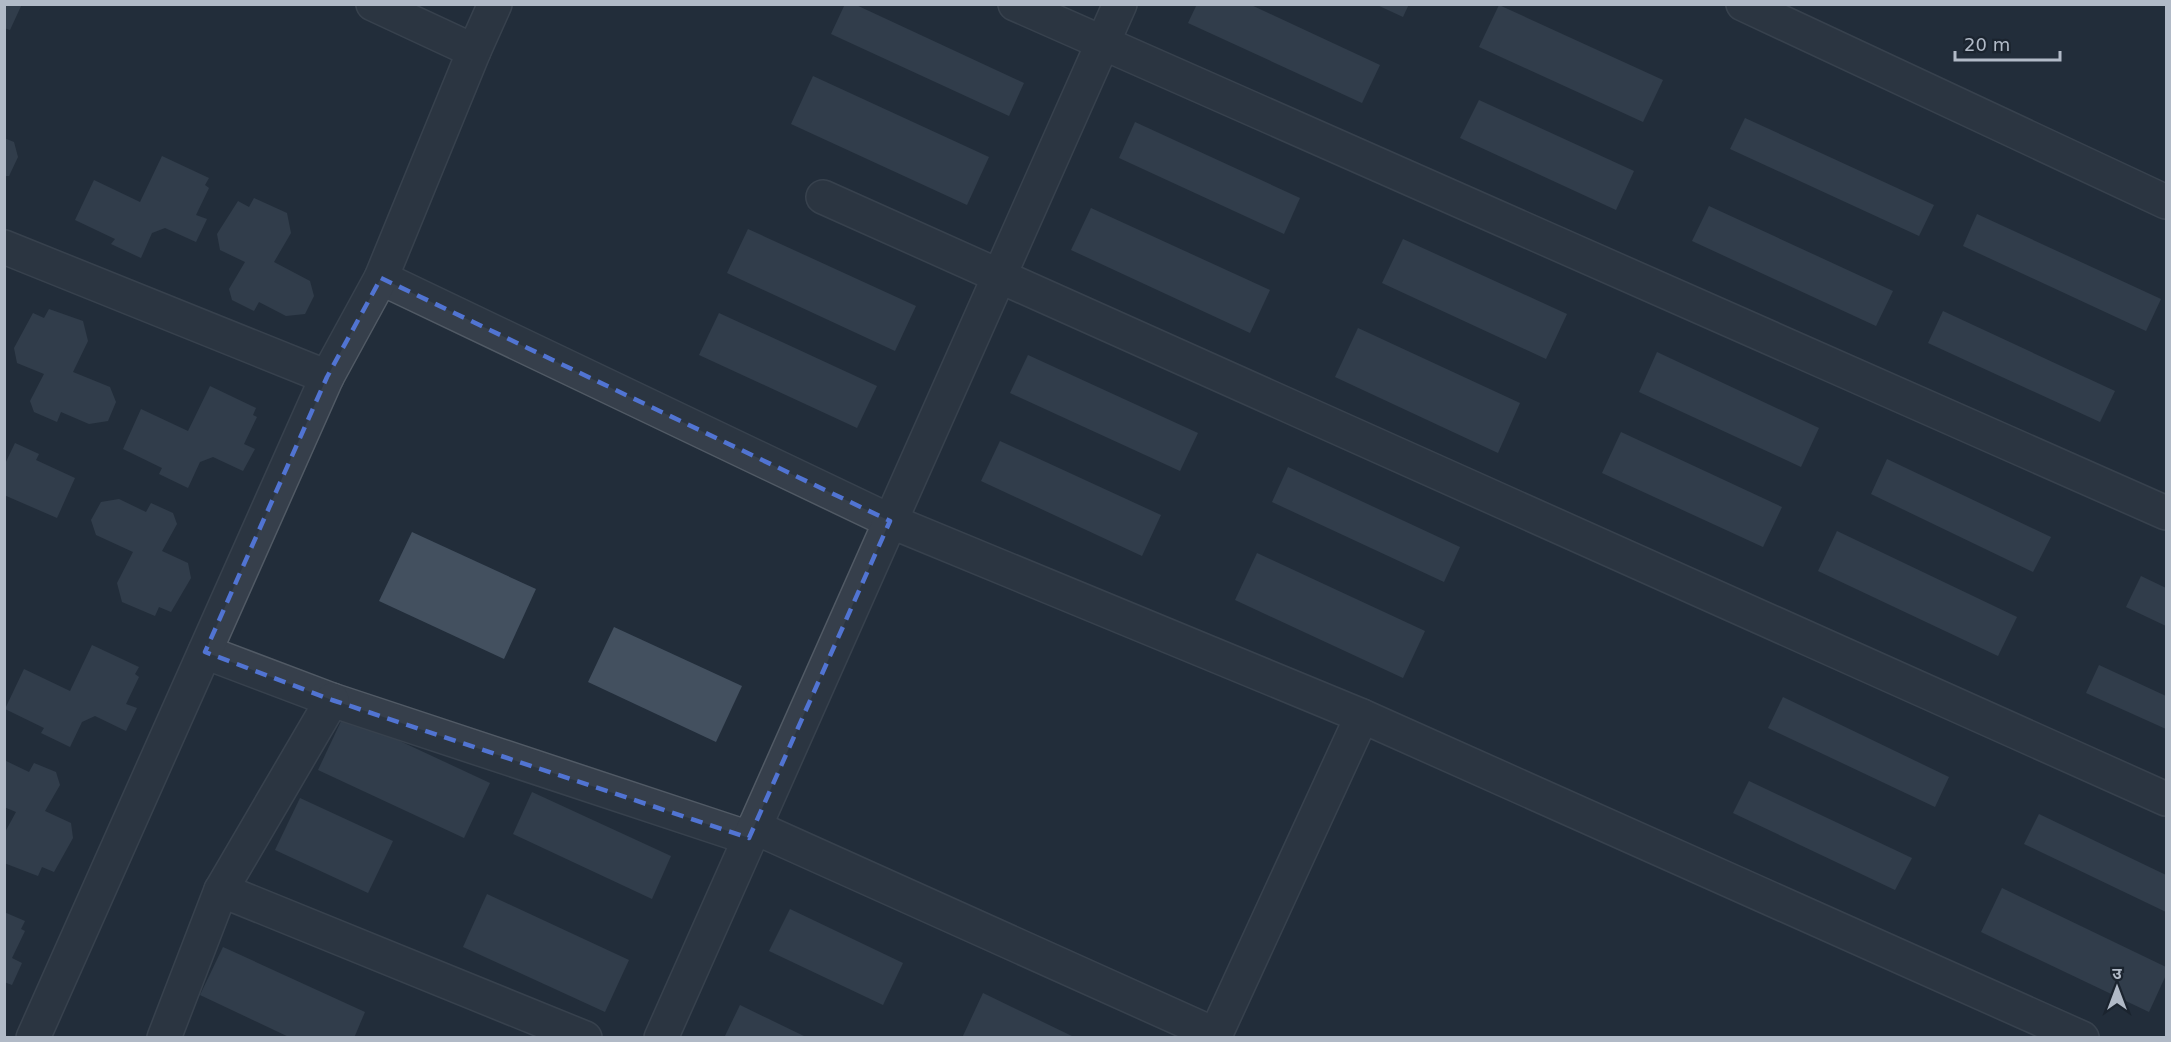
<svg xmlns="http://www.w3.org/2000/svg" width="2171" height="1042" font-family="'DejaVu Sans','Noto Sans Devanagari',sans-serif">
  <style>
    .building { fill: #43505f }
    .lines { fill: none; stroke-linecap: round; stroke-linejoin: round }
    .minor-casing { stroke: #515a65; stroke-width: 36 }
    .minor { stroke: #363f4b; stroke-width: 33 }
    .marked { fill: none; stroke: #5174d2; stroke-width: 4.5; stroke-dasharray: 12 8; stroke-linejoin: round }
  </style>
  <rect width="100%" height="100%" fill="#222d3a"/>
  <g class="building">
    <path d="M4,4H22L10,30L4,28Z"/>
    <path d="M845,4H854L1024,83L1009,116L831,34Z"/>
    <path d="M1197,4H1249L1380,65L1362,103L1188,23Z"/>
    <path d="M1375,4H1409L1403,17Z"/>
    <path d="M1499,5L1663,80L1643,122L1479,47Z"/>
    <path d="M813,76L989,157L967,205L791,124Z"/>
    <path d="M1479,100L1634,171L1616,210L1460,138Z"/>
    <path d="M1745,118L1934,205L1919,236L1730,149Z"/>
    <path d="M1135,122L1300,198L1284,234L1119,158Z"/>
    <path d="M4,138L14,142L18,157L9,176H4Z"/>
    <path d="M162,156L209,178L205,185L209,188L196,215L207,219L196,242L165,228L152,233L141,258L111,244L115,239L75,220L94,180L140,202Z"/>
    <path d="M254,198L287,213L291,233L274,262L310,281L314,296L305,314L286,316L259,302L254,311L232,300L229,289L245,262L220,250L217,234L238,201L249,207Z"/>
    <path d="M1709,206L1893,291L1876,326L1692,241Z"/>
    <path d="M1091,208L1270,290L1250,333L1071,250Z"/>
    <path d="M1977,214L2161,299L2146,331L1963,246Z"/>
    <path d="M748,229L916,306L895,351L727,273Z"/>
    <path d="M1403,239L1567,314L1546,359L1382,283Z"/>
    <path d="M49,309L83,321L88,341L73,372L110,387L116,402L108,421L89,424L61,412L57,422L34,412L30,401L44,374L17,363L14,348L33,313L44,318Z"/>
    <path d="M1943,311L2115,391L2100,422L1928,343Z"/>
    <path d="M719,313L877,386L857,428L699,355Z"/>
    <path d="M1358,328L1520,403L1498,453L1335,377Z"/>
    <path d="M1657,352L1819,428L1801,467L1639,392Z"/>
    <path d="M1028,355L1198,433L1180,471L1010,393Z"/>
    <path d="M210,386L256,408L253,415L257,417L244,444L255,449L243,471L213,457L200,462L188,488L159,474L162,468L123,449L141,409L188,431Z"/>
    <path d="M1621,432L1782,507L1763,547L1602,473Z"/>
    <path d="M1000,441L1161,515L1142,556L981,481Z"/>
    <path d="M15,443L39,454L36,460L75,478L57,518L4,495V466Z"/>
    <path d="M1887,459L2051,537L2033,572L1871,494Z"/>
    <path d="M1288,467L1460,547L1444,582L1272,502Z"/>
    <path d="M119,499L146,512L151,503L173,513L177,524L162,551L188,563L191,578L171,612L159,607L155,616L122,602L117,583L133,552L96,535L91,520L101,502Z"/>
    <path d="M1837,531L2017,617L1998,656L1818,571Z"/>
    <path d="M412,532L536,589L504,659L379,601Z"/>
    <path d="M1257,553L1425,631L1403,678L1235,600Z"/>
    <path d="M2141,576L2166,588V626L2126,607Z"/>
    <path d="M614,627L742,686L716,742L588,682Z"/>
    <path d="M92,645L139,667L135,674L139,677L126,704L137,708L126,731L95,716L82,722L70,747L41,733L44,728L5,709L24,669L70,691Z"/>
    <path d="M2099,665L2166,696V729L2086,693Z"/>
    <path d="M1783,697L1949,777L1935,807L1768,728Z"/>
    <path d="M344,715L490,783L464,838L318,770Z"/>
    <path d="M4,760L29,772L34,763L56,772L60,785L45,811L71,823L73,838L54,872L42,867L38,876L4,863V834L16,812L4,807Z"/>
    <path d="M1749,781L1912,858L1895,890L1733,813Z"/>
    <path d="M532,792L671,856L652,899L513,834Z"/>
    <path d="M300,798L393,841L368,893L275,850Z"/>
    <path d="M2039,814L2166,875V912L2024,844Z"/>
    <path d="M2002,888L2166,967V975L2149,1012L1981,932Z"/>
    <path d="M487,894L629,960L605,1012L463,947Z"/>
    <path d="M790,909L903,963L883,1005L769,951Z"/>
    <path d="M4,912L25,921L21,929L25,931L12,958L22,963L12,985L4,982Z"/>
    <path d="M223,947L365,1012L354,1038H291L200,995Z"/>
    <path d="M983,993L1076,1038H962Z"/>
    <path d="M740,1005L808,1038H724Z"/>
  </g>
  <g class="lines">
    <g class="minor-casing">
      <g id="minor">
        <path d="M373,4L474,51"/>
        <path d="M1015,4L2166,513"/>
        <path d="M1743,4L2166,202"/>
        <path d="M823,197L2166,799"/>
        <path d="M4,247L327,377"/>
        <path d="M381,278L890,521L1362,716L2082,1038"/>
        <path d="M205,652L332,700L749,838"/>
        <path d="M754,827L1216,1035"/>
        <path d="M221,890L585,1038"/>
        <path d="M33,1038L327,377L381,278L474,51L495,4"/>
        <path d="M164,1038L221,890L332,700"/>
        <path d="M661,1038L1120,4"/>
        <path d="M1214,1038L1362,716"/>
      </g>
    </g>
    <use href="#minor" class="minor"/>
  </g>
  <path d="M0 0H2171V1042H0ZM381,278L890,521L749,838L332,700L205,652L327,377Z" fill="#222d3a" fill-opacity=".55" fill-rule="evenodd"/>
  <path class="marked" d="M381,278L890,521L749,838L332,700L205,652L327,377Z"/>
  <rect width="2171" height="1042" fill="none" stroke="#b1bac7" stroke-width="12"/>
  <g transform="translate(2117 988)" stroke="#1b242f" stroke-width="4.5" paint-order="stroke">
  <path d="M0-4.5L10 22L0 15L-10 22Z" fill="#b1bac7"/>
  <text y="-9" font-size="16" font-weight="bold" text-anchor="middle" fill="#b1bac7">उ</text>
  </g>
  <path d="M1955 51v9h105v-9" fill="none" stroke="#b1bac7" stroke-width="3"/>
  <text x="1964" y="51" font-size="18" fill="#b1bac7" stroke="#1b242f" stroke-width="4.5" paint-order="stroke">20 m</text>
</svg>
